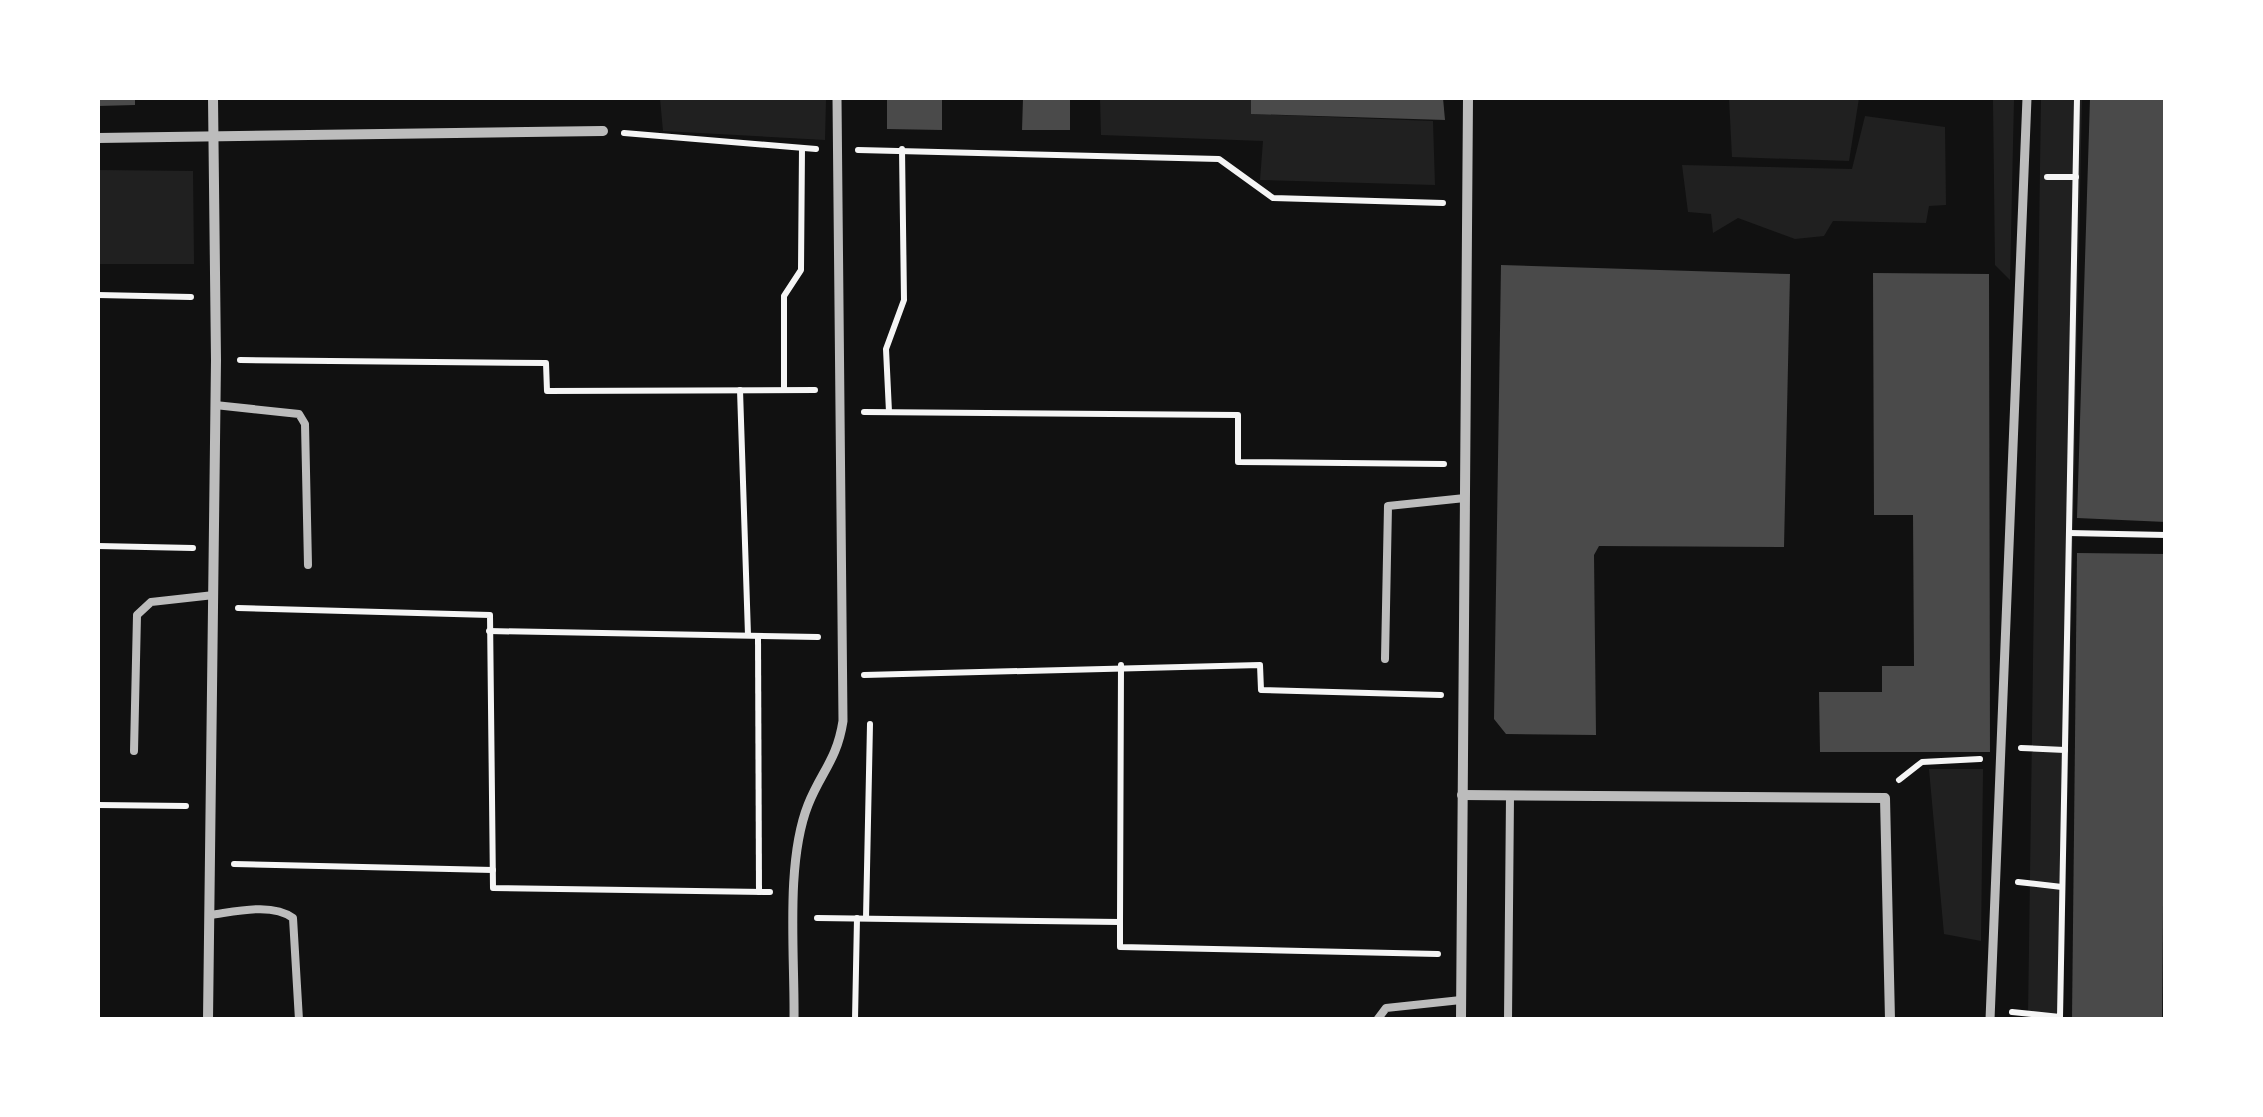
<svg xmlns="http://www.w3.org/2000/svg" width="2263" height="1117" font-family="Ubuntu,sans-serif">
  <style>
    .green { fill: #202020 }
    .building { fill: #4a4a4a }
    .lines { fill: none; stroke-linecap: round; stroke-linejoin: round }
    .path { stroke: #f5f5f5; stroke-width: 6 }
    .service { stroke: #bcbcbc; stroke-width: 8 }
    .pedestrian { stroke: #bcbcbc; stroke-width: 9 }
    .minor { stroke: #bcbcbc; stroke-width: 10 }
  </style>
  <rect width="100%" height="100%" fill="#111"/>
  <g class="green">
    <path d="M660,98H826L825,140L663,131Z"/>
    <path d="M1100,98H1251L1252,114L1433,121L1435,185L1260,180L1263,141L1101,135Z"/>
    <path d="M1729,98H1859L1849,161L1732,157Z"/>
    <path d="M1993,98H2014L2010,280L1995,265Z"/>
    <path d="M2041,98H2082L2063,1019H2028Z"/>
    <path d="M1865,116L1945,127L1946,205L1929,206L1926,223L1833,221L1824,236L1795,239L1738,218L1713,233L1711,214L1688,212L1682,165L1852,169Z"/>
    <path d="M98,170L193,171L194,264H98Z"/>
    <path d="M1929,769H1983L1981,941L1944,934Z"/>
  </g>
  <g class="building">
    <path d="M98,98H135V105L98,106Z"/>
    <path d="M887,98H942V130L887,129Z"/>
    <path d="M1023,98H1070V130H1022Z"/>
    <path d="M1251,98H1443L1445,120L1251,114Z"/>
    <path d="M2090,98H2166V522L2077,518Z"/>
    <path d="M1501,265L1790,274L1784,547L1599,546L1594,555L1596,735L1506,734L1494,719Z"/>
    <path d="M1873,273L1989,274L1990,752H1820L1819,692H1882V666H1914L1913,515H1874Z"/>
    <path d="M2077,553L2166,554L2162,1020H2072Z"/>
  </g>
  <g class="lines">
    <g class="path">
      <path d="M624,133L816,149"/>
      <path d="M858,150L1219,159L1273,198L1443,203"/>
      <path d="M2047,177H2076"/>
      <path d="M98,295L191,297"/>
      <path d="M240,360L546,363L547,391L815,390"/>
      <path d="M740,390L748,635"/>
      <path d="M784,390V296L801,270L802,148"/>
      <path d="M864,412L1238,415V462L1444,464"/>
      <path d="M889,412L886,349L904,300L902,149"/>
      <path d="M2069,533L2166,535"/>
      <path d="M98,546L193,548"/>
      <path d="M238,608L490,615L493,888L770,892"/>
      <path d="M489,631L818,637"/>
      <path d="M758,636L759,892"/>
      <path d="M864,675L1260,665L1261,690L1441,695"/>
      <path d="M2021,748L2065,750"/>
      <path d="M1899,780L1922,762L1980,759"/>
      <path d="M98,805L186,806"/>
      <path d="M234,864L493,870"/>
      <path d="M2018,882L2062,887"/>
      <path d="M817,918L1120,922V947L1438,954"/>
      <path d="M866,918L870,724"/>
      <path d="M1120,922L1121,665"/>
      <path d="M2012,1012L2060,1017L2077,98"/>
      <path d="M855,1020L857,918"/>
    </g>
    <g class="service">
      <path d="M215,405L299,414L305,424L308,565"/>
      <path d="M1385,659L1388,506L1465,498"/>
      <path d="M134,751L137,615L151,602L214,595"/>
      <path d="M210,915C234,912 272,902 293,918L299,1020"/>
      <path d="M1377,1020L1386,1008L1461,1000"/>
      <path d="M1508,1020L1510,796"/>
    </g>
    <g class="pedestrian">
      <path d="M794,1020C795,957 785,863 808,805C821,772 837,760 843,721L837,98"/>
      <path d="M1990,1020L2027,98"/>
    </g>
    <g class="minor">
      <path d="M98,138L603,131"/>
      <path d="M1462,795L1885,798L1890,1020"/>
      <path d="M208,1020L216,360L213,98"/>
      <path d="M1461,1020L1468,98"/>
    </g>
  </g>
  <rect width="2263" height="1117" fill="none" stroke="#ffffff" stroke-width="200"/>
</svg>
